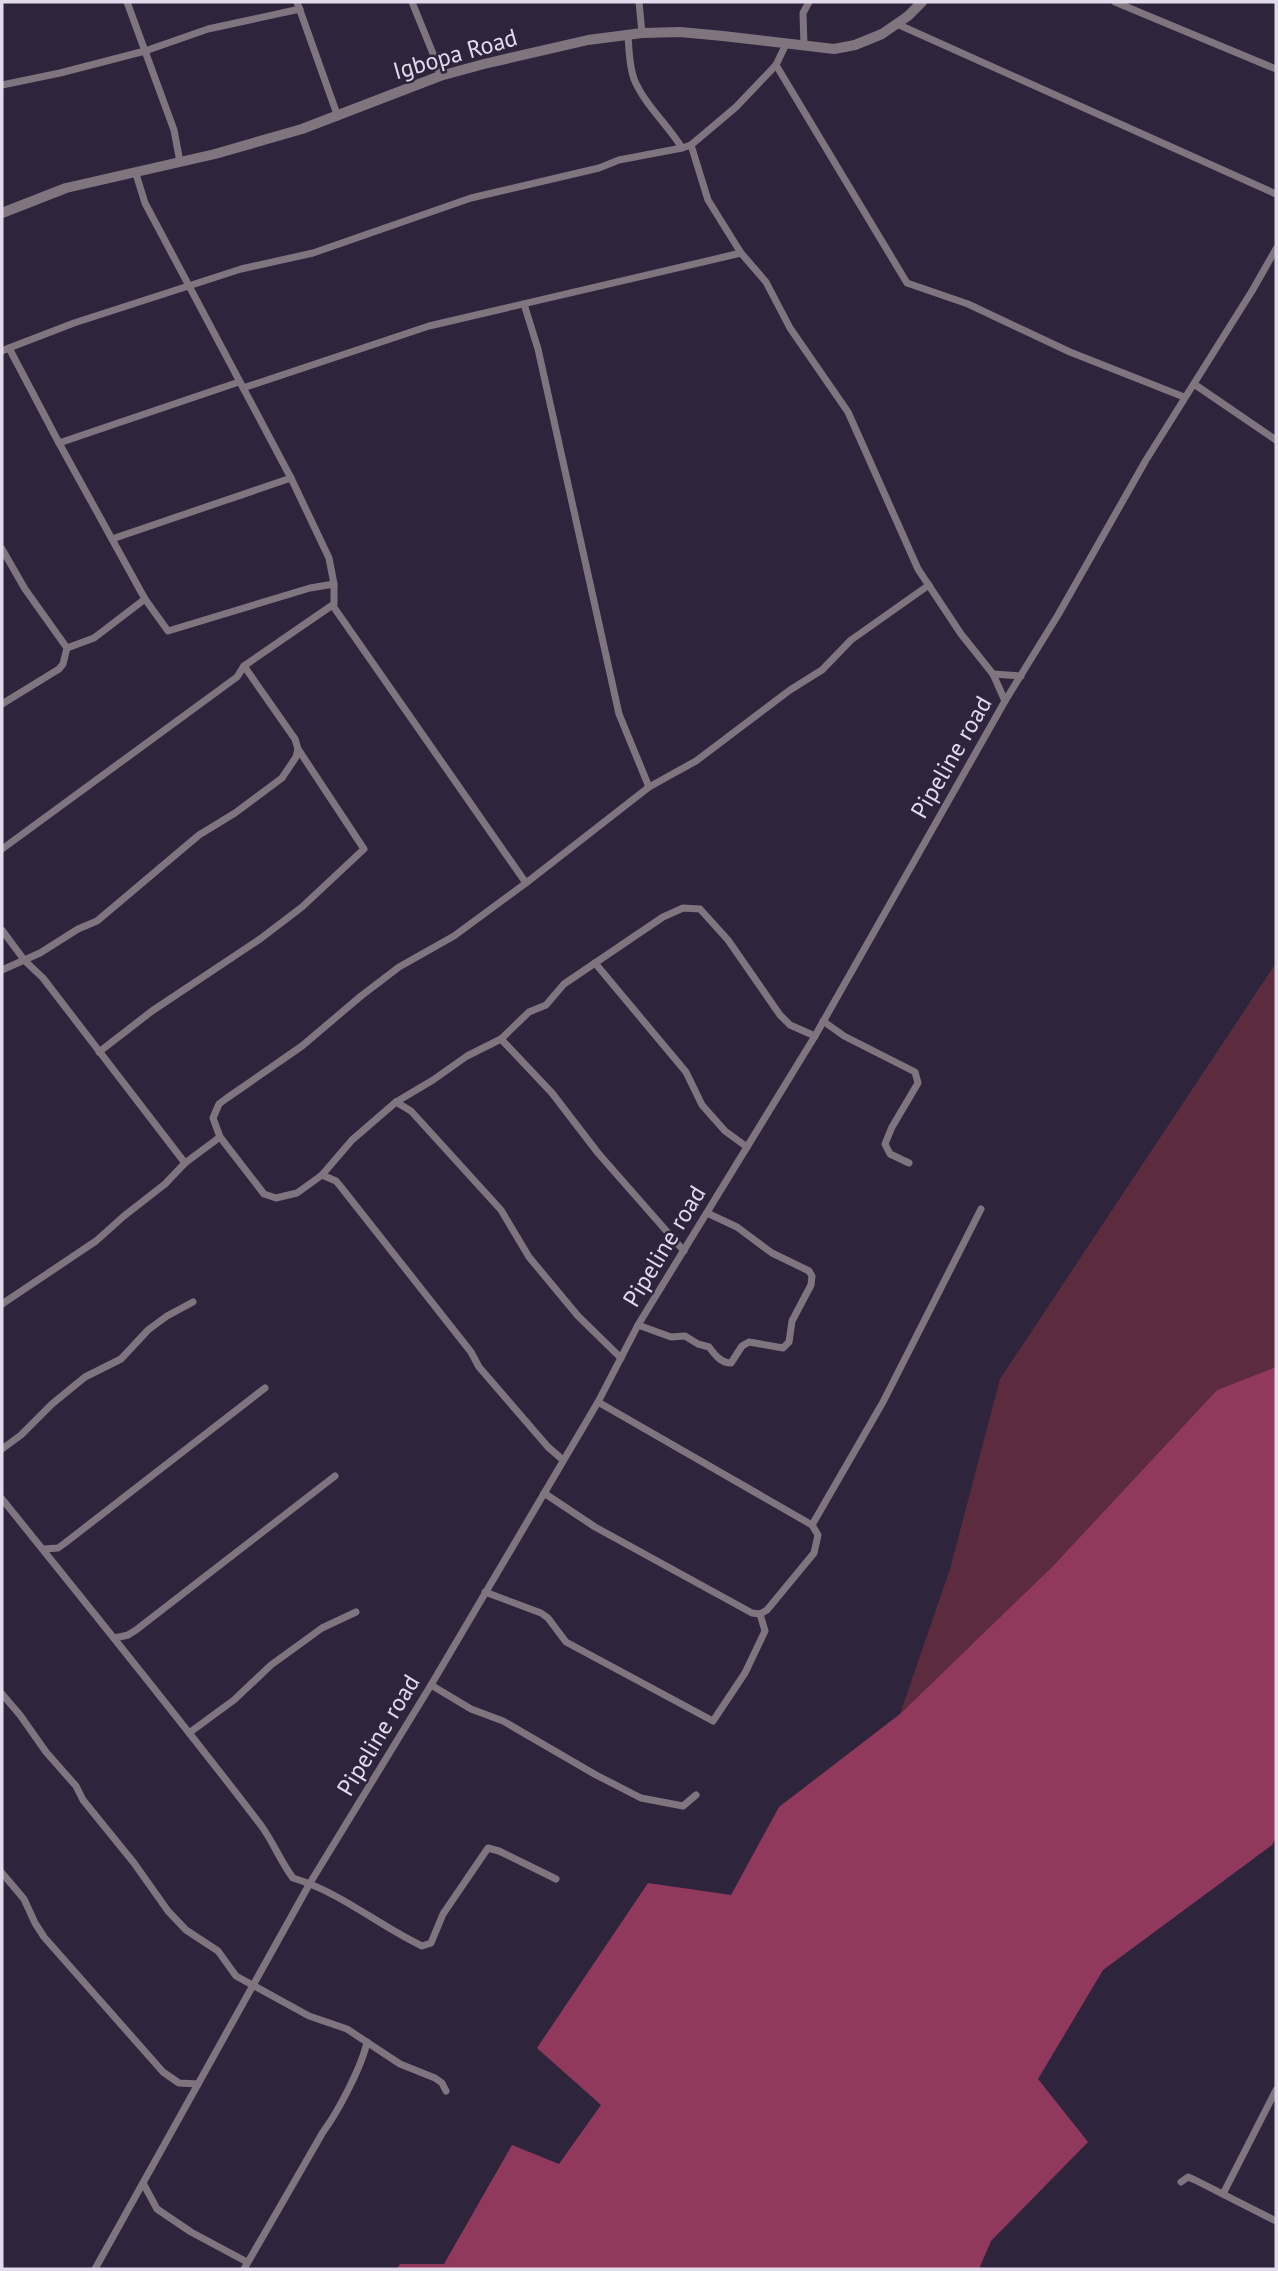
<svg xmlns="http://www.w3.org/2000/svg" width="1278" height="2271" font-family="'PT Sans',sans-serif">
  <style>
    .green { fill: #5c2b3e }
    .forest { fill: #91395d }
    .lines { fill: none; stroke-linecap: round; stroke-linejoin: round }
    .minor { stroke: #80757f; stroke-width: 7 }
    .tertiary { stroke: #80757f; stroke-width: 10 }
    .labels { text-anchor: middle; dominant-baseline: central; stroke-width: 5; stroke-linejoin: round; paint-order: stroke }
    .street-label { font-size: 24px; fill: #e1dbeb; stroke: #2e253d }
  </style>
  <rect width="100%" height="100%" fill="#2e253d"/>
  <path class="green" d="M1276,963V1367L1217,1390L1053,1566L900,1714L950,1569L1000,1379Z"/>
  <path class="forest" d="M1276,1367V1838L1272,1845L1103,1970L1038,2079L1088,2142L991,2241L979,2269H397L400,2264H444L512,2145L559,2164L601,2105L537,2048L648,1883L731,1895L779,1807L900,1714L1053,1566L1217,1390Z"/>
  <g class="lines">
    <g class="minor">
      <path d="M127,2L174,130L180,162"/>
      <path d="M297,2L338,117"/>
      <path d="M412,2L434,56L440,76"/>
      <path d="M639,2L642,33"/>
      <path d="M1115,2L1276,69"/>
      <path d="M897,24L1276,194"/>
      <path d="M628,35C629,49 629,65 634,79C644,104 668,125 682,148L691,145L708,200L741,253L766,282L790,328L848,412L918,569L961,634L993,674L1005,701"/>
      <path d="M804,46L803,13L809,2"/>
      <path d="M776,65L907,283L968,304L1070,352L1184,397"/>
      <path d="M2,85L60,73L145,51L208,29L300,9"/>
      <path d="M691,145L736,107L776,65L786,44"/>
      <path d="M524,304L538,349L619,714L649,787"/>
      <path d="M9,348L74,323L241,269L313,253L471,198L599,168L619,160L682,148"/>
      <path d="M2,351L9,348L59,443L239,382"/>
      <path d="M1194,384L1276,440"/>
      <path d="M243,388L429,326L741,253"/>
      <path d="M59,443L145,599L94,638L67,648"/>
      <path d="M112,539L291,478"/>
      <path d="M2,549L25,589L67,648L63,664L59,669L2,704"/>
      <path d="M145,599L168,631L310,588L334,584"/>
      <path d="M333,606C398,698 461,791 526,883"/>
      <path d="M993,674L1021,676"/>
      <path d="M2,849L237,677L244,666L334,604V584L329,558L291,478L145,203L136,174"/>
      <path d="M2,930L25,961L43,978L185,1163"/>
      <path d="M595,963L686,1072L702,1105L725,1131L747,1147"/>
      <path d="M2,970L40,953L78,929L97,921L199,835L235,813L282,778L296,757L298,749L295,739L244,666"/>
      <path d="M823,1021L844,1036L915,1072L918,1083L892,1127L885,1144L890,1154L909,1163"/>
      <path d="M815,1036L790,1025L780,1015L728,940L700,909L683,908L663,917L564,984L546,1005L529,1012L501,1039L467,1056L433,1080L396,1102L352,1140L322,1175L297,1193L276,1198L264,1194L220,1137L213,1118L219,1104L227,1098L302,1046L361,996L399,967L454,936L526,883L649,787L696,761L790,690L822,670L851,640L929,585"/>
      <path d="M501,1039L552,1093L598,1153L684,1251"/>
      <path d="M99,1052L152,1011L260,939L302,907L364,849L298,749"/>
      <path d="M396,1102L411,1111L501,1210L529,1257L578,1316L621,1358"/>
      <path d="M322,1175L336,1181L341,1187L471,1352L479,1367L548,1447L563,1460"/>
      <path d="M2,1304L96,1241L124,1216L165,1184L185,1163L220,1137"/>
      <path d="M638,1325L671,1337L685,1336L698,1344L709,1347C715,1355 721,1363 731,1363L742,1346L749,1342L783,1348L789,1342L792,1321L811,1285L812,1276L809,1271L772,1253L737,1227L707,1213"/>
      <path d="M2,1449L21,1435L52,1404L85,1377L121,1359L148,1330L167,1316L193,1302"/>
      <path d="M544,1493L595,1527L752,1613L760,1614L767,1610L814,1553L818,1535L812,1525L598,1402"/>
      <path d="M2,1499C89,1607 176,1714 260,1824C273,1841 280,1861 293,1878C340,1892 378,1925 422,1946L431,1943L443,1914L488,1848L499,1851L556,1879"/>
      <path d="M812,1525L883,1402L981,1209"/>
      <path d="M44,1549L58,1548L65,1543L265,1388"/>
      <path d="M485,1592L541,1613L548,1618L566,1642L713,1721L745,1673L765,1631L760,1614"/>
      <path d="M115,1638L128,1635L136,1630L335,1476"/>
      <path d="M431,1685L471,1709L503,1721L596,1775L641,1798L683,1806L696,1795"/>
      <path d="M2,1694L20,1715L46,1752L76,1786L83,1800L134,1863L168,1911L186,1930L218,1951L236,1976L309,2016L347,2029L400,2064L435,2078L442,2083L446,2091"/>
      <path d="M189,1733L234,1700L271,1665L322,1628L356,1612"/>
      <path d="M2,1873L24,1899L35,1923L44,1937L163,2072L179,2083L198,2084"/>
      <path d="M1181,2182L1188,2177L1195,2180L1276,2221"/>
      <path d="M143,2183L157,2209L191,2232L247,2262"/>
      <path d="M1223,2194L1276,2090"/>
      <path d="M95,2269L310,1883L431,1685L598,1402L638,1325L815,1036L1005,701L1058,615L1146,460L1252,291L1276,249"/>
      <path d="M244,2269L323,2132C338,2112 362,2066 367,2042"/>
    </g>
    <path class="tertiary" d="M2,213L66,188L215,154L302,129L440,76L484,64L588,40L642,33L680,32L723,36L834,49L855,45L882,34L908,16L922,2"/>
  </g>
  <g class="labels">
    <g class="street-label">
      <text transform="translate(455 54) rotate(-16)">Igbopa Road</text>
      <text transform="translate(951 757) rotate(-60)">Pipeline road</text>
      <text transform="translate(664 1246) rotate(-59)">Pipeline road</text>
      <text transform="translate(378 1735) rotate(-59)">Pipeline road</text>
    </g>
  </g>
  <rect width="1278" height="2271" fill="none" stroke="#e1dbeb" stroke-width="7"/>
</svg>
